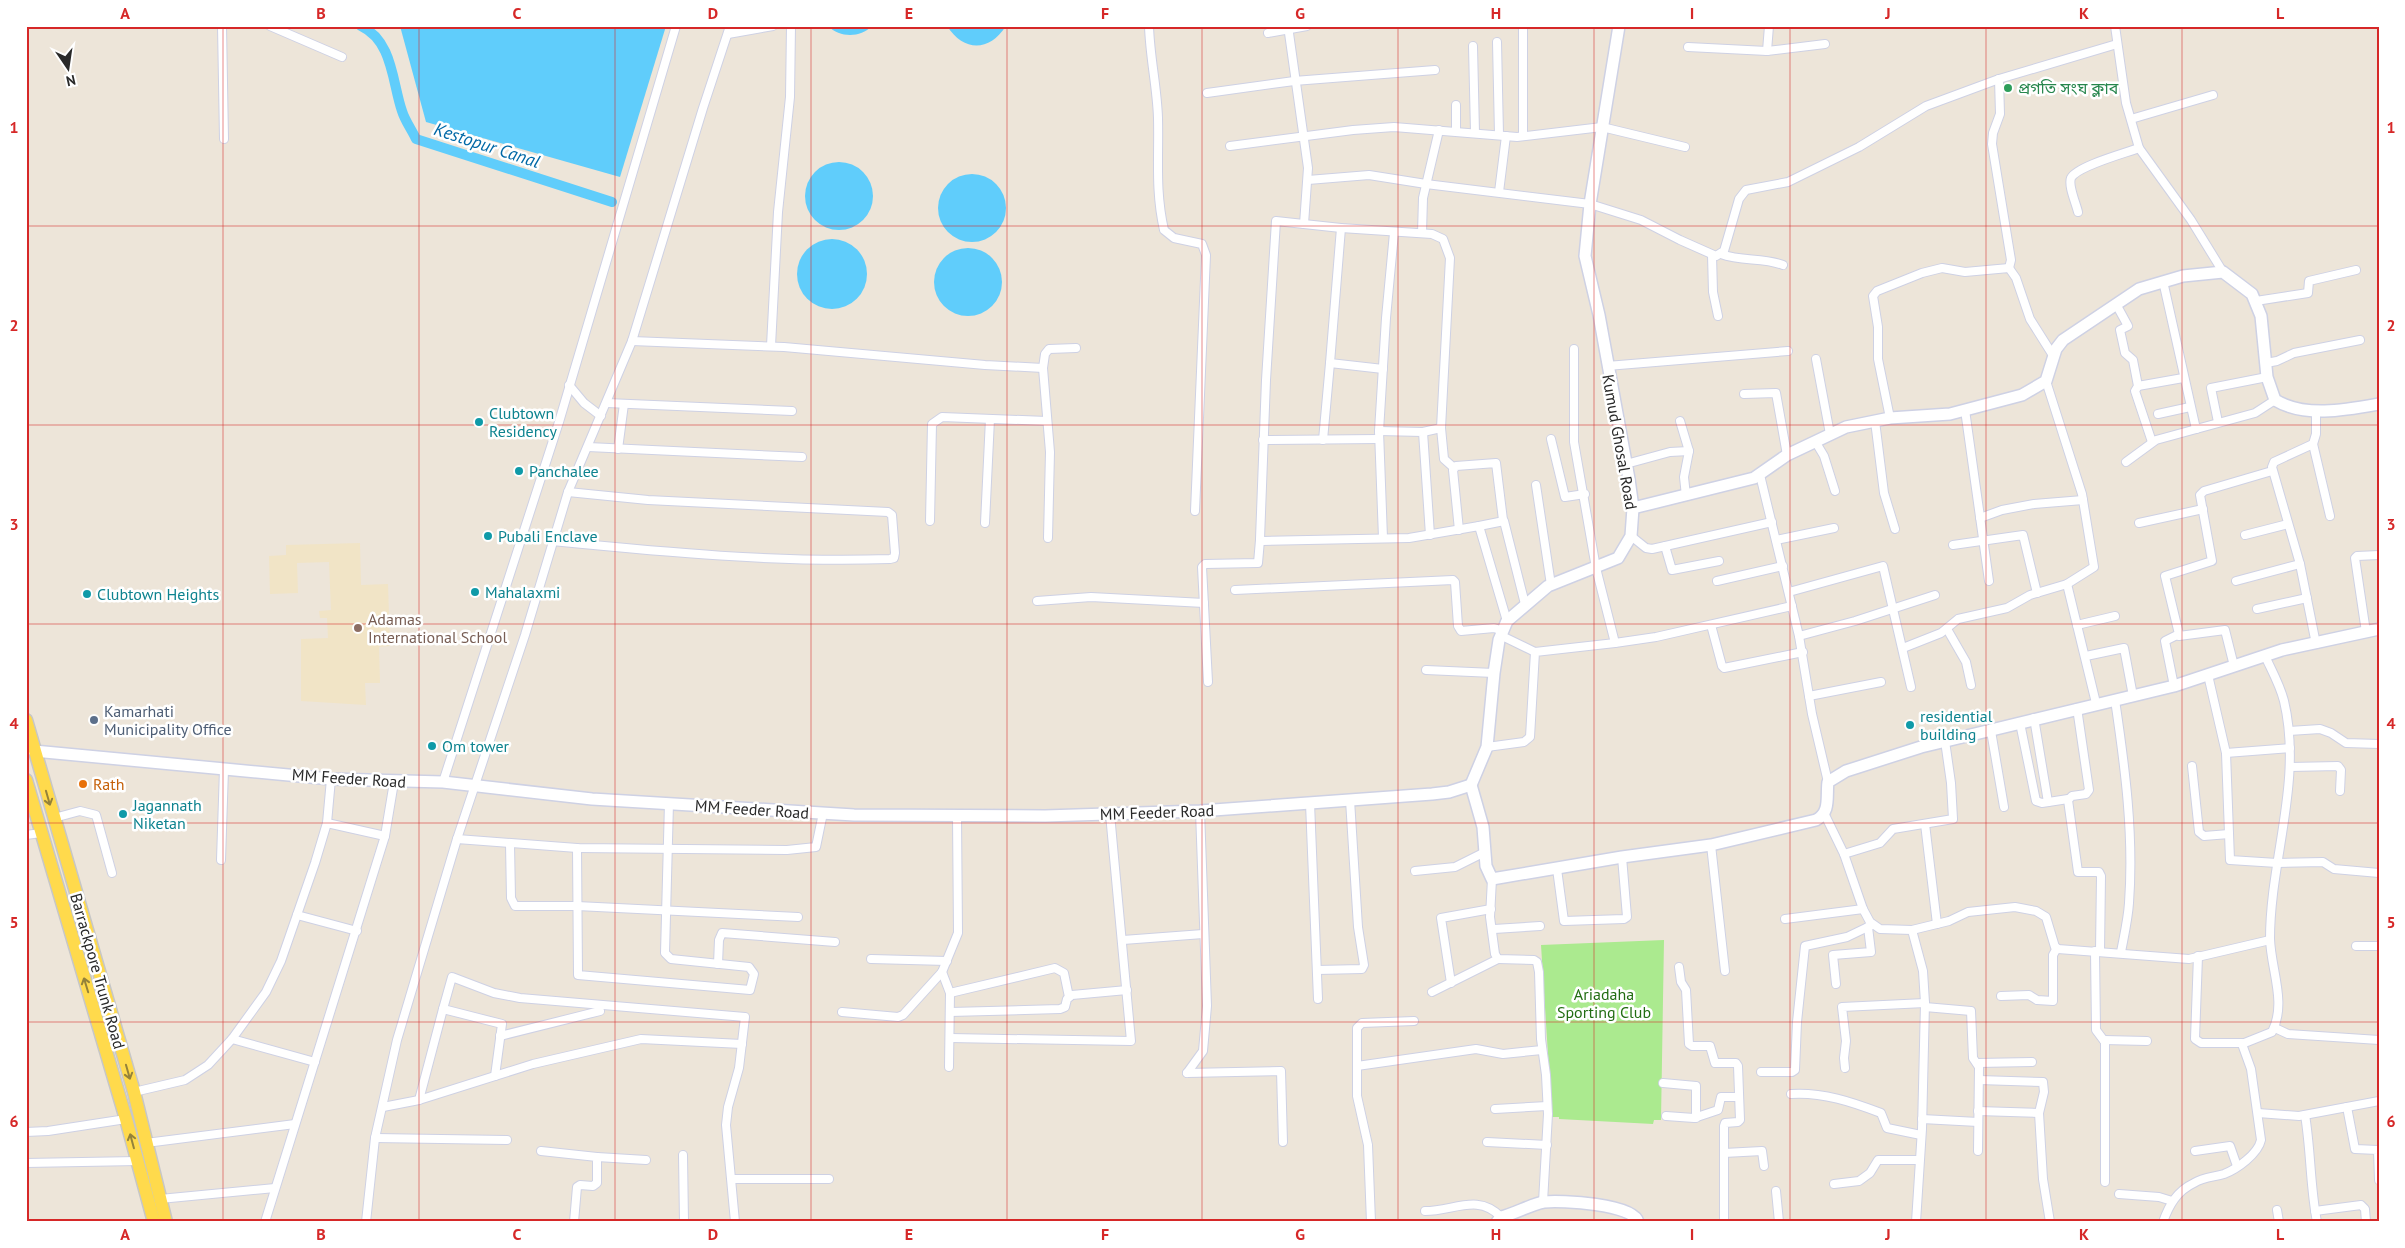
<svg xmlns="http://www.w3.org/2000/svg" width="2405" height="1248" font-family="'PT Sans','Noto Sans Bengali',sans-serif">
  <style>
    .education { fill: #f1e4c6 }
    .green { fill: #abea8f }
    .water { fill: #60cdfb }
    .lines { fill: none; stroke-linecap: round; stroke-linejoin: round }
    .canal { stroke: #60cdfb; stroke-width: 10 }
    .street-casing { stroke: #ced1e4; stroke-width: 10 }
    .secondary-casing { stroke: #ced1e4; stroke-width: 14 }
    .primary-casing { stroke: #c7c7c7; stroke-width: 15 }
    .street { stroke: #fff; stroke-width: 8 }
    .secondary { stroke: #fff; stroke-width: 11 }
    .primary { stroke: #ffda4c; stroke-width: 12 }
    .oneway { stroke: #94823a }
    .grid { fill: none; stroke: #d62828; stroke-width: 1; stroke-opacity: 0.55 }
    .leisure-dot { fill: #2e9e5b; stroke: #fff; stroke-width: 2 }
    .culture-dot { fill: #0f9aa8; stroke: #fff; stroke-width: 2 }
    .education-dot { fill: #8d6e63; stroke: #fff; stroke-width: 2 }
    .service-dot { fill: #5c6f8a; stroke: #fff; stroke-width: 2 }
    .food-dot { fill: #e8710a; stroke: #fff; stroke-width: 2 }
    .labels { text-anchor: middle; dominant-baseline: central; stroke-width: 5; stroke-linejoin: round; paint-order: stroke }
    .leisure-label { font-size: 16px; fill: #27864d; stroke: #fff; text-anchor: start }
    .culture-label { font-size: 16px; fill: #0d838f; stroke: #fff; text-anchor: start }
    .street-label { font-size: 16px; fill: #292929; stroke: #fff }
    .education-label { font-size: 16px; fill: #785e54; stroke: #fff; text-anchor: start }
    .service-label { font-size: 16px; fill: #4e5e75; stroke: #fff; text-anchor: start }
    .food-label { font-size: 16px; fill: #c56008; stroke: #fff; text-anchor: start }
    .park-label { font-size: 16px; fill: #226d12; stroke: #fff }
    .water-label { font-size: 18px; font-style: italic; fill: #0068a6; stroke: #fff }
    .neatline { fill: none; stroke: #d62828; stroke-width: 2 }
    .grid-label { font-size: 16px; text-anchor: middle; font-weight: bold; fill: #d62828 }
  </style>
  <rect width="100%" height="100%" fill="#ede5d9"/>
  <path class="education" d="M360,543L361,585L388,584L390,646L379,647L380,683H365L366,705L301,701V639L328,638L327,618H320L319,611L331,610L329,562L297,563L298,593L270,594L269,556L286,555V545Z"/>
  <path class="green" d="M1664,940L1661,1120H1654L1653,1124L1559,1119V1117H1552L1541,945Z"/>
  <g class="water">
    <path d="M400,26H666L620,177L426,122Z"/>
    <path d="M828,26H872C860,38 840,38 828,26Z"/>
    <path d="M947,26H1006C989,52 964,52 947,26Z"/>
    <circle cx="839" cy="196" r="34"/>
    <circle cx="972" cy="208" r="34"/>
    <circle cx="832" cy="274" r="35"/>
    <circle cx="968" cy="282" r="34"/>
  </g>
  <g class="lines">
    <path class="canal" d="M361,26C393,41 392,82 402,111C405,121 412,130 416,139L612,202"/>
    <g class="street-casing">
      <g id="street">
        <path d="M222,26L224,139"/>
        <path d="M270,26L342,57"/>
        <path d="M1149,26C1150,58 1157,87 1158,118C1159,158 1155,190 1164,230L1174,238L1202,244L1206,255L1195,511"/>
        <path d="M1288,26L1308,168L1304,224"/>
        <path d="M2115,26L2126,103L2139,148L2191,220L2223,272"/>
        <path d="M1268,33L1307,26"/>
        <path d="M728,34L773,26"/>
        <path d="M1497,42L1499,135"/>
        <path d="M1473,46L1475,133"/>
        <path d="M1688,47L1767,51L1825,44"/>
        <path d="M1767,51L1769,26"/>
        <path d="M1999,79L2000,114L1993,133L1992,144L2011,260L2009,268"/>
        <path d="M1207,93L1294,81L1435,70"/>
        <path d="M2131,119L2213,95"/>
        <path d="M1456,131V105"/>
        <path d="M1523,136V26"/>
        <path d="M1230,146L1353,130L1394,127L1517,137L1602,127L1685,147"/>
        <path d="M1308,180L1369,175L1426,184L1590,204L1641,220L1680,240L1716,256L1724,251L1739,199L1746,190L1788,182L1859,147L1926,106L1999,79L2117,44"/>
        <path d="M1499,192L1506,136"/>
        <path d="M2078,212C2076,203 2068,186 2071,178C2077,166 2126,153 2139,148"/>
        <path d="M1341,228L1330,363L1383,369"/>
        <path d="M1422,233L1423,198L1439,130"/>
        <path d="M1721,254C1742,262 1762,257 1783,265"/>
        <path d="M1712,255L1713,292L1718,316"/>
        <path d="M2163,281L2196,429"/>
        <path d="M2256,301L2308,293L2309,281L2356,270"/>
        <path d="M2116,304L2128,326L2120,330L2125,353L2133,360L2138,386L2135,391L2152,442"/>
        <path d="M632,341L784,347L985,365L1043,368"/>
        <path d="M771,346L778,212L790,97L791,26"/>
        <path d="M1574,349V442L1596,568L1615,643L1656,637L1792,606"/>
        <path d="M1816,359L1830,434"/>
        <path d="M2266,363L2277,361L2294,353L2360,340"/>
        <path d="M1607,366L1788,351"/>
        <path d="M569,385L584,403L601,416"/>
        <path d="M2138,386L2183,378"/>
        <path d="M1744,394L1776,393L1787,455"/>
        <path d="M607,403L792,411"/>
        <path d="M1965,410L1989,581"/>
        <path d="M2316,411V434L2313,444L2274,462L2272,467L2300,564L2316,644"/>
        <path d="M2158,414L2190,407"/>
        <path d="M1890,418L1878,359V327L1873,296L1877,291L1922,273L1942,268L1965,272L2009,268L2016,278L2030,319L2054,357"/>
        <path d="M1680,421L1689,451L1684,477L1686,496"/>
        <path d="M1875,421L1884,493L1895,529"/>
        <path d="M2218,422L2211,388L2267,377"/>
        <path d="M1441,428L1444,459L1453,467"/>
        <path d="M1379,431L1423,432L1430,535"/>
        <path d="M1423,432L1441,428L1450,258L1443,239L1432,234L1341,228L1276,221L1266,380L1260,539L1263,541L1409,538L1479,526L1507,621"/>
        <path d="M1551,439L1565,497L1585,494"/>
        <path d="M1263,440L1379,439"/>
        <path d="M1323,440L1330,363"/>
        <path d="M1815,441L1824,456L1835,491"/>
        <path d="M2313,444L2330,516"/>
        <path d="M588,447L802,457"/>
        <path d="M618,449L624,404"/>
        <path d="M2126,462L2156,440L2255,413L2275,400"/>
        <path d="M1626,464L1670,452L1689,451"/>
        <path d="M1760,475L1799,636L1812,714L1828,782"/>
        <path d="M1536,485L1551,585"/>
        <path d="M1980,518L2002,510L2034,504L2083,500"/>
        <path d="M930,521L932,424L942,417L1047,421"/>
        <path d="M985,523L990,419"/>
        <path d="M2139,523L2203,509"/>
        <path d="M1479,526L1504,521L1525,604"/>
        <path d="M1459,530L1453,470L1456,466L1496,463L1503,520"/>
        <path d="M2245,535L2288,524"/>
        <path d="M1631,536L1646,548L1652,549L1772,522"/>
        <path d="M1048,538L1050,452L1043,368L1045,354L1049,349L1076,348"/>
        <path d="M1383,538L1379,431L1386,318L1394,233"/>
        <path d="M1776,540L1834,528"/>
        <path d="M552,541C664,552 777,563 890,559L894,558L895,553L892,515L888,512L648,500L568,492"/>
        <path d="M1953,545L2023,535L2037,593"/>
        <path d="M1665,546L1672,570L1719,561"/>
        <path d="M1717,581L1783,566"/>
        <path d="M2236,581L2300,564"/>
        <path d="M2067,584L2096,703"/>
        <path d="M1235,590L1453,580L1455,582L1458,626L1461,631L1494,628L1503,631L1502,636L1535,652"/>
        <path d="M1789,592L1883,566L1911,687"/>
        <path d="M1037,601L1091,597L1204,603"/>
        <path d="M2257,609L2307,598"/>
        <path d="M1711,625L1722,666L1724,668L1803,652"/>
        <path d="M2077,625L2115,616"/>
        <path d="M1947,629L1966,662L1971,685"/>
        <path d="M2366,632L2355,558L2357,556L2379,555"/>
        <path d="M1799,636L1855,621L1935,595"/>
        <path d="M2179,636L2225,630L2234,666"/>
        <path d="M1903,648L1941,633L1958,619L2007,608L2030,595L2067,584L2094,567L2082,494L2046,381"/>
        <path d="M2086,656L2124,648L2133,696"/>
        <path d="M1426,670L1494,673"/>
        <path d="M2208,675L2226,753L2230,860L2277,863L2323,862L2334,869L2379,873"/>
        <path d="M1208,682L1202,567L1205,564L1258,563L1260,540"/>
        <path d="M2174,686L2165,641L2179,634L2165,576L2212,561L2200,495L2204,491L2272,471"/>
        <path d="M1809,696L1881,682"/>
        <path d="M2115,700C2125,767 2134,835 2129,903C2128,919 2124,936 2121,952"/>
        <path d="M2077,708L2089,790L2086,794L2072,796L2068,800L2078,872H2099L2101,876L2100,951"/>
        <path d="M2034,718L2048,802"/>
        <path d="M2020,723L2036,801L2042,803L2068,799"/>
        <path d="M1991,731L2004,807"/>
        <path d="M2289,731L2320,729L2331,733L2346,743L2379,744"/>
        <path d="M1487,747L1524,742L1530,737L1535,652L1615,643"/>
        <path d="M2226,753L2290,748"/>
        <path d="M2192,766L2199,832L2204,836L2229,834"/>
        <path d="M2290,767L2338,766L2341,770L2340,791"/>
        <path d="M443,782L559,422L676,26"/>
        <path d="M1310,803L1318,999"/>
        <path d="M1825,815L1844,854L1863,909L1870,922L1880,929L1912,930L1923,971L1925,1003L1922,1129L1916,1222"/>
        <path d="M54,818L80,811L96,815L112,873"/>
        <path d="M327,823L385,836"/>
        <path d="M1925,824L1937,924"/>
        <path d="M26,835L41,833"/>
        <path d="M457,839L525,635L568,492L632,341L703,108L730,26"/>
        <path d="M510,844L511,898L515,906H577L798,917"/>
        <path d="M1711,845L1725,971"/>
        <path d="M577,848L578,975L750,990L754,974L749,967L671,959L665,953L669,803"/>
        <path d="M1844,854L1880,843L1893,829L1953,819L1951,783L1945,741"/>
        <path d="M221,860L224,769"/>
        <path d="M1557,869L1564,921L1624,919L1627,917L1622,857"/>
        <path d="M1415,871L1455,867L1485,852"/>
        <path d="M1492,879L1490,917L1495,954L1498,959L1534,960L1537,962L1539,972L1541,1039L1546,1075L1548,1114L1543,1202"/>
        <path d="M297,915L357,931"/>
        <path d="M1785,919L1863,909"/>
        <path d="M1494,929L1540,926"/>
        <path d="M1912,930L1949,921L1968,912L2015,907L2036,911L2046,917L2055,947L2058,949L2189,959L2270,940"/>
        <path d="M1123,940L1203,934"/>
        <path d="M2356,946H2379"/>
        <path d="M2095,951L2096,1030L2105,1042V1182"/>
        <path d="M2198,956L2195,1039L2201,1043H2242"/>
        <path d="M871,959L947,961"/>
        <path d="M718,964L719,940L722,933L835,942"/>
        <path d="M1679,967L1681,982L1686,990L1689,1044L1692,1046H1710L1715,1063H1736L1738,1066L1740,1120L1738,1122L1725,1123L1724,1126V1222"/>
        <path d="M1317,970L1362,969L1364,965L1358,927L1350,800"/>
        <path d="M942,972L950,993L949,1067"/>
        <path d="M1451,983L1441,918L1491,909"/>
        <path d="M1836,984L1833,955L1871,952L1868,927"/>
        <path d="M1432,992L1498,959"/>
        <path d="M950,993L1055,968L1064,973L1069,997"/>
        <path d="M2001,996L2029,995L2037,1000L2053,1001V955L2057,948"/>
        <path d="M1925,1007L1971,1011L1973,1058L1979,1067L1978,1151"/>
        <path d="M443,1009L452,977L494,993L520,998L745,1017L739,1068L728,1107L726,1125L735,1222"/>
        <path d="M842,1012L898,1017L903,1015L942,972L958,933L957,816"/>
        <path d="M950,1012L1060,1009L1065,1007L1067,999L1072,995L1127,990"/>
        <path d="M2275,1028L2288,1034L2379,1040"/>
        <path d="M500,1036L600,1011"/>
        <path d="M950,1038L1131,1041L1110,814"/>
        <path d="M232,1039L315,1062"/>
        <path d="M2104,1040L2147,1041"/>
        <path d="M1978,1063L2032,1062"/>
        <path d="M1357,1066L1476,1049L1503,1054L1542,1050"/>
        <path d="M1845,1068L1844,1058L1846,1041L1842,1007L1925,1003"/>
        <path d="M1761,1072H1792L1795,1070L1797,1022L1805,946L1847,937L1872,925"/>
        <path d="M1187,1073L1203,1051L1207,1006L1200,811"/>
        <path d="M1187,1073L1281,1071L1283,1142"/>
        <path d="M1979,1080L2043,1082L2044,1092L2039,1113L2043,1179L2050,1222"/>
        <path d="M1663,1083L1696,1086V1118"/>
        <path d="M134,1092L185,1080L208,1065L232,1039L266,992L281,961L315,863L327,823L331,779"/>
        <path d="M1791,1094C1823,1092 1852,1102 1881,1113L1887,1128L1921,1135"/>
        <path d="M419,1100L443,1009L502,1024L495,1076"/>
        <path d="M383,1107L419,1100L533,1064L641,1039L742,1044"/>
        <path d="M2347,1107L2355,1149L2378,1150L2379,1180"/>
        <path d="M1495,1109L1547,1106"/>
        <path d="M1978,1111L2039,1113"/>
        <path d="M2258,1113L2299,1116L2379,1101"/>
        <path d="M2305,1115C2311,1151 2310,1186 2317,1222"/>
        <path d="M1666,1116L1694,1118L1718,1110L1721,1097H1739"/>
        <path d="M1922,1119L1978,1122"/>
        <path d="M26,1132L48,1131L126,1119"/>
        <path d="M375,1138L507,1140"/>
        <path d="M1487,1142L1547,1145"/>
        <path d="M146,1143L295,1124"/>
        <path d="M541,1151L597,1157V1183L593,1186L580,1185L577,1187L574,1222"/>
        <path d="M2195,1151L2230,1146L2237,1166"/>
        <path d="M1724,1153L1762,1151L1764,1166"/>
        <path d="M683,1155L684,1222"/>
        <path d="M597,1157L646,1160"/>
        <path d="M26,1163L138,1161"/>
        <path d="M732,1179H829"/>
        <path d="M1834,1184L1859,1181L1870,1173L1878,1160H1919"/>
        <path d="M1776,1191L1779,1222"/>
        <path d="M2119,1194L2159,1197L2172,1201"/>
        <path d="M160,1199L275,1188"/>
        <path d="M2277,1210L2279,1222"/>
        <path d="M1425,1211C1454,1211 1478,1193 1501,1217"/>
        <path d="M2315,1211L2361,1205L2365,1209L2366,1222"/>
        <path d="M265,1222L385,836L394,782"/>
        <path d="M366,1222L375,1138L397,1040L457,839L577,848L787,850L816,847L823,813"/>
        <path d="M1371,1222L1368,1145L1357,1096V1028L1362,1023L1414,1021"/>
        <path d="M2163,1222C2169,1205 2177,1191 2194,1183C2203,1177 2214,1177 2224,1174C2237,1169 2258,1154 2261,1140L2251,1069L2242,1044L2272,1032C2287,1003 2271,970 2270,939C2270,860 2303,781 2284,701C2280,685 2272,671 2265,656"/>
      </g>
    </g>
    <g class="secondary-casing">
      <g id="secondary">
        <path d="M1633,508L1754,478L1787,455L1846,427L1890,418L1950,414L2022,395L2046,381L2056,349L2063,340L2139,289L2183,276L2223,272L2252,294L2261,316L2267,377L2275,400C2305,418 2346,410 2379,404"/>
        <path d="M34,751L331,779L443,782L592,799L854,815L1045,816L1200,811L1432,794L1449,792L1471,785"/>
        <path d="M1471,785L1483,827L1486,866L1492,879L1622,857L1711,845L1816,820C1831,812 1826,797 1828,782L1846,771L1921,747L2174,686L2282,650L2379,629"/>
        <path d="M1471,785L1487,747L1494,673L1499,640L1507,621L1548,586L1618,558L1631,536L1633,508L1629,479L1599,315L1585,256L1590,204L1619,26"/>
        <path d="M1497,1222L1501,1217C1514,1214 1532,1204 1544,1202C1561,1200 1634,1204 1638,1222"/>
      </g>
    </g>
    <g class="primary-casing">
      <g id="primary">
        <path d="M26,720L134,1092L166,1222"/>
        <path d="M26,780L126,1119L154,1222"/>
      </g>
    </g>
    <use href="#street" class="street"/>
    <use href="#secondary" class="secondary"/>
    <use href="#primary" class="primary"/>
  </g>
  <defs><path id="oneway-shaft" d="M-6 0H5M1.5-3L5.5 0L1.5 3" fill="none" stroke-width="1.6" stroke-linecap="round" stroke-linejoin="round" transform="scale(1.25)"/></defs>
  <g class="oneway">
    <use href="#oneway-shaft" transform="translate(48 798) rotate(74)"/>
    <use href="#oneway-shaft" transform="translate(86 985) rotate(-107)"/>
    <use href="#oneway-shaft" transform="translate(128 1072) rotate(74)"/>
    <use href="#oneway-shaft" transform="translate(132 1141) rotate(-105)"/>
  </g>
  <path class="grid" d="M223,26V1222M419,26V1222M615,26V1222M811,26V1222M1007,26V1222M1202,26V1222M1398,26V1222M1594,26V1222M1790,26V1222M1986,26V1222M2182,26V1222M26,226H2379M26,425H2379M26,624H2379M26,823H2379M26,1022H2379"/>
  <circle class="leisure-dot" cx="2008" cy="88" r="5"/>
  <g class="culture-dot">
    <circle cx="479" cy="422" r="5"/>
    <circle cx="519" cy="471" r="5"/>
    <circle cx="488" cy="536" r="5"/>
    <circle cx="475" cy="592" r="5"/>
    <circle cx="87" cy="594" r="5"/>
    <circle cx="1910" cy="725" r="5"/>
    <circle cx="432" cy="746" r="5"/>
    <circle cx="123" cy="814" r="5"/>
  </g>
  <circle class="education-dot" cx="358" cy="628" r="5"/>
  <circle class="service-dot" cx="94" cy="720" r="5"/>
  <circle class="food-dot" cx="83" cy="784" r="5"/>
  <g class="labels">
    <g class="leisure-label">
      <text x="2018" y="88">প্রগতি সংঘ ক্লাব</text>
    </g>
    <g class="culture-label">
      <text x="489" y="413">Clubtown<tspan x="489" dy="18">Residency</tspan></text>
      <text x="529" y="471">Panchalee</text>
      <text x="498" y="536">Pubali Enclave</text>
      <text x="485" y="592">Mahalaxmi</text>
      <text x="97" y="594">Clubtown Heights</text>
      <text x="1920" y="716">residential<tspan x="1920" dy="18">building</tspan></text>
      <text x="442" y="746">Om tower</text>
      <text x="133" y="805">Jagannath<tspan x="133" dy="18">Niketan</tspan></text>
    </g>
    <g class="street-label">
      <text transform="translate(1620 442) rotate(80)">Kumud Ghosal Road</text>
      <text transform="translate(349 778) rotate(4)">MM Feeder Road</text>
      <text transform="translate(752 809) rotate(4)">MM Feeder Road</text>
      <text transform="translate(1157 812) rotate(-2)">MM Feeder Road</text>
      <text transform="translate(98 971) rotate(74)">Barrackpore Trunk Road</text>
    </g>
    <g class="education-label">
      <text x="368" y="619">Adamas<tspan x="368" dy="18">International School</tspan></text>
    </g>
    <g class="service-label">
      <text x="104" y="711">Kamarhati<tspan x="104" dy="18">Municipality Office</tspan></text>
    </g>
    <g class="food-label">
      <text x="93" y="784">Rath</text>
    </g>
    <g class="park-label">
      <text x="1604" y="994">Ariadaha<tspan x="1604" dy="18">Sporting Club</tspan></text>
    </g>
    <g class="water-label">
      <text transform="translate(487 145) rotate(18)">Kestopur Canal</text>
    </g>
  </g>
  <rect width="2405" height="1248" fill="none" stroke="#ffffff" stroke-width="55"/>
  <g transform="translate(68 68) rotate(167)" stroke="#ffffff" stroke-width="4" paint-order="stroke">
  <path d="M0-4L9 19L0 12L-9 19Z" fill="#292929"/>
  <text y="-8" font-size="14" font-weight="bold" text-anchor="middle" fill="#292929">N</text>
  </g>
  <rect x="28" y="28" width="2350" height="1192" class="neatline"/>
  <g class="grid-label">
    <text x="125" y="19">A</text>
    <text x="321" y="19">B</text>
    <text x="517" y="19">C</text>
    <text x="713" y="19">D</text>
    <text x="909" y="19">E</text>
    <text x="1105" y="19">F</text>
    <text x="1300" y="19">G</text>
    <text x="1496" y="19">H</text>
    <text x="1692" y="19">I</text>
    <text x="1888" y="19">J</text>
    <text x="2084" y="19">K</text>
    <text x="2280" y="19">L</text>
    <text x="14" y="133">1</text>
    <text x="2391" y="133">1</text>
    <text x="14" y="331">2</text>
    <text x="2391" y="331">2</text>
    <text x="14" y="530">3</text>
    <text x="2391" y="530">3</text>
    <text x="14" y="729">4</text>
    <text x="2391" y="729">4</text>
    <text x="14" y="928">5</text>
    <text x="2391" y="928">5</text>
    <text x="14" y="1127">6</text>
    <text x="2391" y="1127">6</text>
    <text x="125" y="1240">A</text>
    <text x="321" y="1240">B</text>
    <text x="517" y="1240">C</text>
    <text x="713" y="1240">D</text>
    <text x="909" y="1240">E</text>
    <text x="1105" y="1240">F</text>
    <text x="1300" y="1240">G</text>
    <text x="1496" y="1240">H</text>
    <text x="1692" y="1240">I</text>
    <text x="1888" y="1240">J</text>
    <text x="2084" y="1240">K</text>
    <text x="2280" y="1240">L</text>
  </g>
</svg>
